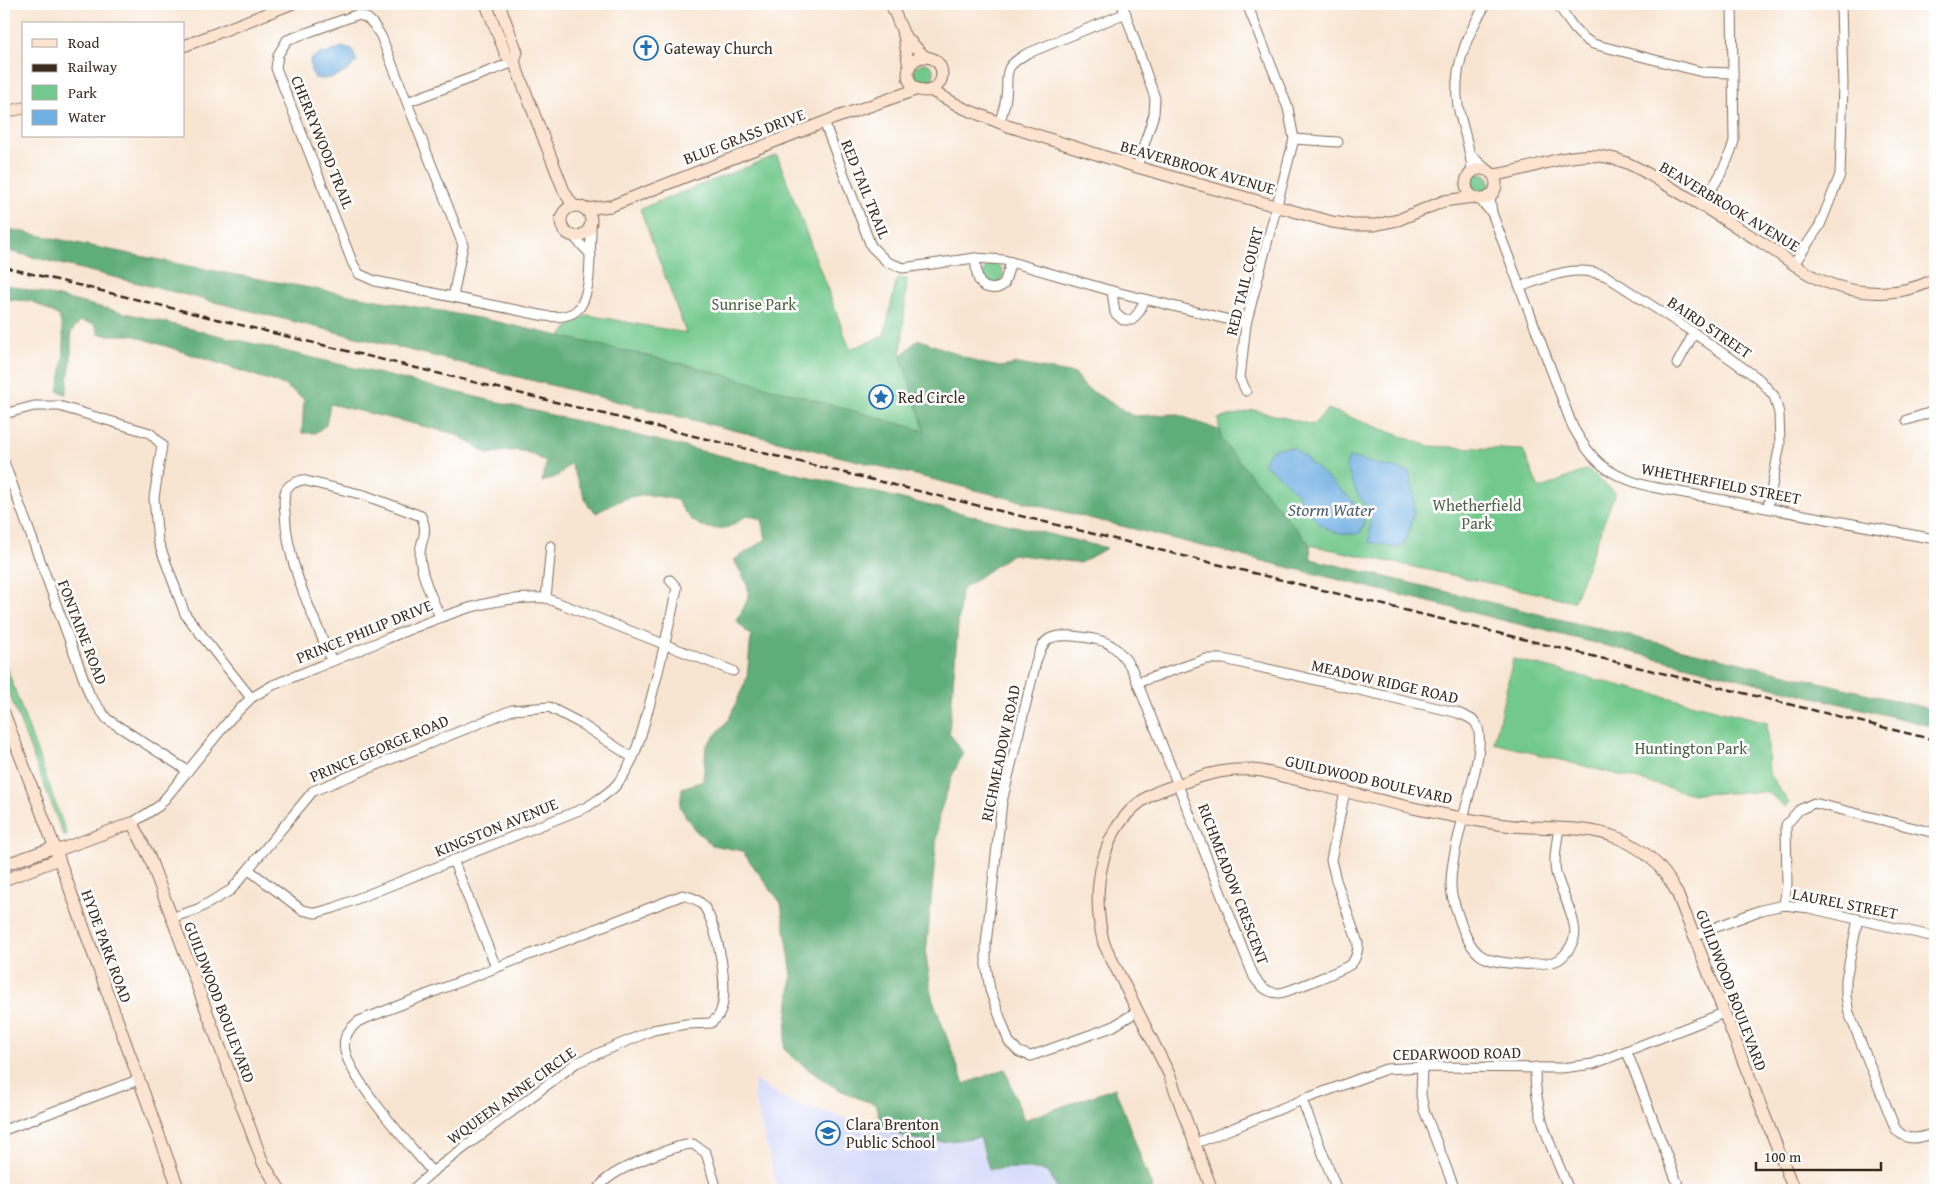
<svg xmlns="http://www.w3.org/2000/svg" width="1939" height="1194" font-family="'Gentium Book Plus',serif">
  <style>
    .built { fill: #d3d9f9 }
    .green { fill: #73c98d; stroke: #577a56 }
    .forest { fill: #5ead78; stroke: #4c6c4b }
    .water { fill: #70afe3; stroke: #566c80 }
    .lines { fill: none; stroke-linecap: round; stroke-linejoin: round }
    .street-casing { stroke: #7d6b5d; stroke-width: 11 }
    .secondary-casing { stroke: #7d6b5d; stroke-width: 13 }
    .street { stroke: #fff; stroke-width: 9 }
    .secondary { stroke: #fde4d1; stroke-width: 11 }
    .rail { stroke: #3b2a1e; stroke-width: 2.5; stroke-dasharray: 8 4; stroke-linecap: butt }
    .labels { text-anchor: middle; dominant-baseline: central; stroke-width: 5; stroke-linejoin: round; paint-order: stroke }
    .poi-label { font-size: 16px; fill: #3b2a1e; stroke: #fff; text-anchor: start }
    .street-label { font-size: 16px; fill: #3b2a1e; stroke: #fff }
    .park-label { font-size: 16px; fill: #4f6245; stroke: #fff }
    .water-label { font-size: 18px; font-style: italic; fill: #505f6d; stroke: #fff }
  </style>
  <rect width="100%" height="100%" fill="#fff"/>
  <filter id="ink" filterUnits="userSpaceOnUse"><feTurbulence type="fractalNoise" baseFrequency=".02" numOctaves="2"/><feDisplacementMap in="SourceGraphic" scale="10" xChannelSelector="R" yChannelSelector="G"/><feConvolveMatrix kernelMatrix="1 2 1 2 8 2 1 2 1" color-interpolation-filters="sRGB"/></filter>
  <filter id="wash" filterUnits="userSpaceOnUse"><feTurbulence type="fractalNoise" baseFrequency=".0096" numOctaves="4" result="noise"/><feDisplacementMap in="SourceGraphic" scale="20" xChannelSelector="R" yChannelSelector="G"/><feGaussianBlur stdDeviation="1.12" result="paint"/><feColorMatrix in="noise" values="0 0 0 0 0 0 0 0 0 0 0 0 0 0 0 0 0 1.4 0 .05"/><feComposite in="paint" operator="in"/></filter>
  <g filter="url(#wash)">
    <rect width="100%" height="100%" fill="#f8e5d1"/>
    <path class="built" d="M754,1080L792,1103L883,1128L909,1139L936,1143L981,1137L989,1169L1023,1168L1048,1172L1058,1190H778L754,1097Z"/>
    <g class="green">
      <circle cx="924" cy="73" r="10"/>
      <path d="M777,155L850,349L884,336L897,278L907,279L901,356L925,431L561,336L569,326L588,315L686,333L640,209Z"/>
      <circle cx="1480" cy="183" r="10"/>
      <circle cx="993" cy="274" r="10"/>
      <path d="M1328,409L1428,446L1523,450L1539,489L1588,469L1615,493L1574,601L1310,545L1221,440L1218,419L1254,410L1313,425Z"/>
      <path d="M1513,659L1767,722L1769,774L1789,803L1785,807L1770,794L1763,792L1693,794L1494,743Z"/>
      <path d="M4,660L67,835H63L4,680Z"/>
    </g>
    <g class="forest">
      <path d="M4,228L198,268L484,319L692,366L925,431L901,356L918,339L980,363L1000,367L1018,364L1076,374L1085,387L1133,416L1176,414L1221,431V440L1310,545L1311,559L1935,710V727L4,250Z"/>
      <path d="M4,284L1107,548L1080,563L1012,554L961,590L949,732L963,753L953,774L939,815L926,955L932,997L964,1084L1005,1069L1024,1120L1115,1088L1153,1190H1058L1048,1172L1023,1168L989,1169L980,1137C937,1143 925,1146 883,1128L875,1104C838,1093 812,1074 784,1049L792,975L781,903L742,851L712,845L694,829L680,807L682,788L703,781L706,746L729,719L747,678L751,636L736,621C755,591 750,589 734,560L766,539L762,520L748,515C741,519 732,527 724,528C701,532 687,519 677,500C637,491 631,494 596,513L588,505L570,463L558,476L542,482L546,463C524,446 513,450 488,454L456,434L330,404L326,425L315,433H302L304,399L284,385L132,335H106L98,333L95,324L80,321L71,332V361L66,394L58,391C64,364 67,342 59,316L31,301L4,299Z"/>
    </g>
    <g class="water">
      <path d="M342,47L352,49L357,62C352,64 352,68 348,70C339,76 326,81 315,78L311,71L310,60L320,53L325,54Z"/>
      <path d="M1276,448H1294L1359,506L1365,523L1359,534C1313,536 1316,514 1290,486C1282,477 1272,470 1263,463L1269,453Z"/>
      <path d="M1349,457L1409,472C1417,501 1415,517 1404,545L1397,548L1369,542L1371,513L1358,495L1346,467Z"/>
    </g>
  </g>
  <g filter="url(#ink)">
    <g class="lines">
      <g class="street-casing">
        <g id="street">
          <path d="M1122,4L1155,98L1154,114L1137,167"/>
          <path d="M1558,4C1568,20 1576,35 1593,44L1702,72L1733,73"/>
          <path d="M407,102L514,62"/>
          <path d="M824,122L871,246L887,262L903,268L975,258L1004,260L1112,291L1246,324"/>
          <path d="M999,123C1002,115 1005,105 1006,97C1009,72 1001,69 1026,54L1126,13"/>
          <path d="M1294,139L1338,142"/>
          <path d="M1471,155L1486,169"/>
          <path d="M1472,171C1471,148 1462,128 1458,106C1452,70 1467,34 1486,4"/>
          <path d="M1490,196L1492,213L1572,425C1592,463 1610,477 1652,487L1935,539"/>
          <path d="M1479,199L1492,213"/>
          <path d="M1700,204C1716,185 1727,165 1734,141L1732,4"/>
          <path d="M573,236L591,255"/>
          <path d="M975,258C976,264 976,272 978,278C981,290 997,291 1004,284L1011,262"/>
          <path d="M1794,264L1820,225L1840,175L1843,85L1841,4"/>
          <path d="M1520,287C1549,276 1575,264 1606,276L1694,333L1759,379L1774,396L1779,413L1780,444L1768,507"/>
          <path d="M1112,291L1115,313L1123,320H1132L1139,312L1145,299"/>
          <path d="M453,297L463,245L381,36C374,25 370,16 356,15L287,40L278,55L276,68L353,264L359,274L375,281L545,316C578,320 585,307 589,277C590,260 591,243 591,226"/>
          <path d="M1677,364L1694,333"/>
          <path d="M1246,391L1240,378L1246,324L1294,139L1288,108L1247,4"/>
          <path d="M4,414L34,406H59L150,433L162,445L154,498L158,541L185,614L251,698"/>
          <path d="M1907,420L1935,411"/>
          <path d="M4,462L90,696L107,719L188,771"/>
          <path d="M546,598L551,546"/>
          <path d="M332,661C312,613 287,565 285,513C284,506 283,497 286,490C289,484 296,482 302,480L364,495L421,516C430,536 419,539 420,557C422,579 432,597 440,617"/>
          <path d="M1139,682L1206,659H1224L1455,712C1462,715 1470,717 1475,722C1495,746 1440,859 1453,899C1459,917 1464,941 1479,954C1492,965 1535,966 1552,962C1563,960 1571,948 1574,938C1579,923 1560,890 1556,873C1553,859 1557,842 1559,828"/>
          <path d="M132,823L159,806L231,718L251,698L273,685C310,670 348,655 386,639C438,618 488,595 546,598L733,671"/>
          <path d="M453,860L496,967"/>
          <path d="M249,870L302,910L316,913L334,908L587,807C597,800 610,793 617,784C636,761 642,731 650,703C660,665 669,627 677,588L670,580"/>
          <path d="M683,895C690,897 698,899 703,905C718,926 731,992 719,1015C717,1018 713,1021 711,1023L686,1024L653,1030L576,1063L432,1172C410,1145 352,1082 345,1051C342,1037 349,1029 359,1021Z"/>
          <path d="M1784,905L1787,884L1786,825L1799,810L1814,803L1935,833"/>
          <path d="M171,918L198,909L231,890L313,791L512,710L549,707L578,722L633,758"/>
          <path d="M1858,919L1846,979V996L1849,1013L1895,1128C1906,1143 1920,1138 1935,1133"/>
          <path d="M1693,936L1761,910L1784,905L1809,908L1935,937"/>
          <path d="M1138,1011L1112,1027L1031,1056L1019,1052L1009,1042L990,990L986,965V944L1002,802L1036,662C1039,654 1041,644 1049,639C1060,632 1102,638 1112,646C1121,652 1126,660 1132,669L1254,977C1260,986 1267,993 1279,993C1286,993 1345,969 1351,964C1357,958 1358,950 1358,943L1336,880L1331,860L1345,791"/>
          <path d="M1627,1052L1680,1190"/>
          <path d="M1422,1067L1421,1095L1424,1110L1455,1190"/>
          <path d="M1535,1067C1534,1114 1552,1148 1569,1190"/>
          <path d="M1302,1100L1337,1190"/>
          <path d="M4,1130L138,1080"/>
          <path d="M1194,1144L1302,1100L1386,1069L1422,1067L1562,1068L1593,1064L1724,1013"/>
          <path d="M412,1190L432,1172"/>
          <path d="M597,1190C600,1187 603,1182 607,1179C621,1167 675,1145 693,1144L706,1153L717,1190"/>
        </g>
      </g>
      <g class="secondary-casing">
        <g id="secondary">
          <path d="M486,4L506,55L514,62L564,191L573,206"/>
          <path d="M499,4L517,52L514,62"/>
          <path d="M891,4L904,35L909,68"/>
          <path d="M904,35L925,57"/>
          <path d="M184,46L291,4"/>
          <circle cx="925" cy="74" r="17"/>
          <path d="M930,90L963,108L1008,126L1137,167L1332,222L1353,225H1375L1398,220L1444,201L1473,197"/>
          <path d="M4,112L24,108"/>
          <circle cx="1481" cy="184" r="15"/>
          <path d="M1494,175C1541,169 1577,143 1627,163C1639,168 1652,176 1663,183C1697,202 1730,223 1764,244C1782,255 1799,270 1818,279C1855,296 1899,298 1935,279"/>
          <circle cx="576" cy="221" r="15"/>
          <path d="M586,209L611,206L832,119L918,89"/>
          <path d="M4,713L56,851L179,1190"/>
          <path d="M56,851L132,823L149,856L263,1163L280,1190"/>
          <path d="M4,865L55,847"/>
          <path d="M4,880L59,859"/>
          <path d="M1212,1190L1169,1074L1104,944C1090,890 1100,824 1151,795C1160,790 1171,787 1180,784C1207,773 1232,767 1262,771C1342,790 1424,814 1505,825C1543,830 1582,824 1618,838C1645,849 1664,867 1677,893L1794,1190"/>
        </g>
      </g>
      <use href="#street" class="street"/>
      <use href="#secondary" class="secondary"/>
      <path class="rail" d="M4,267L1935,740"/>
    </g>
  </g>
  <defs>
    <g id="church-ring" transform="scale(1.25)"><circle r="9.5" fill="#fff" stroke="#1f6fb2" stroke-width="1.5"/><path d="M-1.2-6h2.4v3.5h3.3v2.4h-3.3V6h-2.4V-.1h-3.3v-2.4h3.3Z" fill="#1f6fb2"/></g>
    <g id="sight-ring" transform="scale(1.25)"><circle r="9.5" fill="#fff" stroke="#1f6fb2" stroke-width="1.5"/><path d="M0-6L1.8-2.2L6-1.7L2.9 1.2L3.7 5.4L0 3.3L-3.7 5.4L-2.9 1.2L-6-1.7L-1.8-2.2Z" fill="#1f6fb2"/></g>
    <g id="school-ring" transform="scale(1.25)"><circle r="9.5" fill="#fff" stroke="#1f6fb2" stroke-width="1.5"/><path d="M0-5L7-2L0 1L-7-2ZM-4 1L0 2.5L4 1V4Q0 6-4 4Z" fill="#1f6fb2"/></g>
  </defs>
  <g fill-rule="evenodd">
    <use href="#church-ring" x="646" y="48"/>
    <use href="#sight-ring" x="881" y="397"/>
    <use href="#school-ring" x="828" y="1133"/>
  </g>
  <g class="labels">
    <g class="poi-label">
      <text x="664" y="48">Gateway Church</text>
      <text x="898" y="397">Red Circle</text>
      <text x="846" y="1124">Clara Brenton<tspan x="846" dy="18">Public School</tspan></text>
    </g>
    <g class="street-label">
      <text transform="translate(744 136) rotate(-21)">BLUE GRASS DRIVE</text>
      <text transform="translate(323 142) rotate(68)">CHERRYWOOD TRAIL</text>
      <text transform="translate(1198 167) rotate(16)">BEAVERBROOK AVENUE</text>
      <text transform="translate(866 189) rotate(68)">RED TAIL TRAIL</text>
      <text transform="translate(1730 206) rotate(31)">BEAVERBROOK AVENUE</text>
      <text transform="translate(1244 281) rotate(-76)">RED TAIL COURT</text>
      <text transform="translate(1710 327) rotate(34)">BAIRD STREET</text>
      <text transform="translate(1721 483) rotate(11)">WHETHERFIELD STREET</text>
      <text transform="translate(364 631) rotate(-22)">PRINCE PHILIP DRIVE</text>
      <text transform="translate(83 632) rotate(69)">FONTAINE ROAD</text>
      <text transform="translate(1385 681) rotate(13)">MEADOW RIDGE ROAD</text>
      <text transform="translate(379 748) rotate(-23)">PRINCE GEORGE ROAD</text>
      <text transform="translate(1000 753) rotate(-78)">RICHMEADOW ROAD</text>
      <text transform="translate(1369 779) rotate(13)">GUILDWOOD BOULEVARD</text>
      <text transform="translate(496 827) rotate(-22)">KINGSTON AVENUE</text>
      <text transform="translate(1234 884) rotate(69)">RICHMEADOW CRESCENT</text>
      <text transform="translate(1845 903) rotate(11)">LAUREL STREET</text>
      <text transform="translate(107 946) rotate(70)">HYDE PARK ROAD</text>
      <text transform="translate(1732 990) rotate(69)">GUILDWOOD BOULEVARD</text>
      <text transform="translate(220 1002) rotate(69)">GUILDWOOD BOULEVARD</text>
      <text transform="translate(1457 1053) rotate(-1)">CEDARWOOD ROAD</text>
      <text transform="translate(511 1095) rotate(-36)">WQUEEN ANNE CIRCLE</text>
    </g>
    <g class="park-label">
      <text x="754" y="304">Sunrise Park</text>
      <text x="1477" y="505">Whetherfield<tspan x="1477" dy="18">Park</tspan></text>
      <text x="1691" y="748">Huntington Park</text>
    </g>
    <g class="water-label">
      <text x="1331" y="509">Storm Water</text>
    </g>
  </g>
  <rect width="1939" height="1194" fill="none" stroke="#fff" stroke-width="20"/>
  <rect x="22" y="22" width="162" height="115" fill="#ffffff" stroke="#b1aaa5"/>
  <rect x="32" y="39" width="25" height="8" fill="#fde4d1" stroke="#b1aaa5"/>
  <text x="68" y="48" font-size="15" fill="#3b2a1e">Road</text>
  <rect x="32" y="64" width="25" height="8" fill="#3b2a1e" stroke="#b1aaa5"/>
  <text x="68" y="72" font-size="15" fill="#3b2a1e">Railway</text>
  <rect x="32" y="85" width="25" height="15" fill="#73c98d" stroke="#b1aaa5"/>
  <text x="68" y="98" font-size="15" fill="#3b2a1e">Park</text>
  <rect x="32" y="110" width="25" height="15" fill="#70afe3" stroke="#b1aaa5"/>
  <text x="68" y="122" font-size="15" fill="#3b2a1e">Water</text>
  <path d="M1756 1162v8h125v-8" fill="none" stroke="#3b2a1e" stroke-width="2.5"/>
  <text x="1764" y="1162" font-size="15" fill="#3b2a1e" stroke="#ffffff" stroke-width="4" paint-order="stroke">100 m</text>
</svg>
